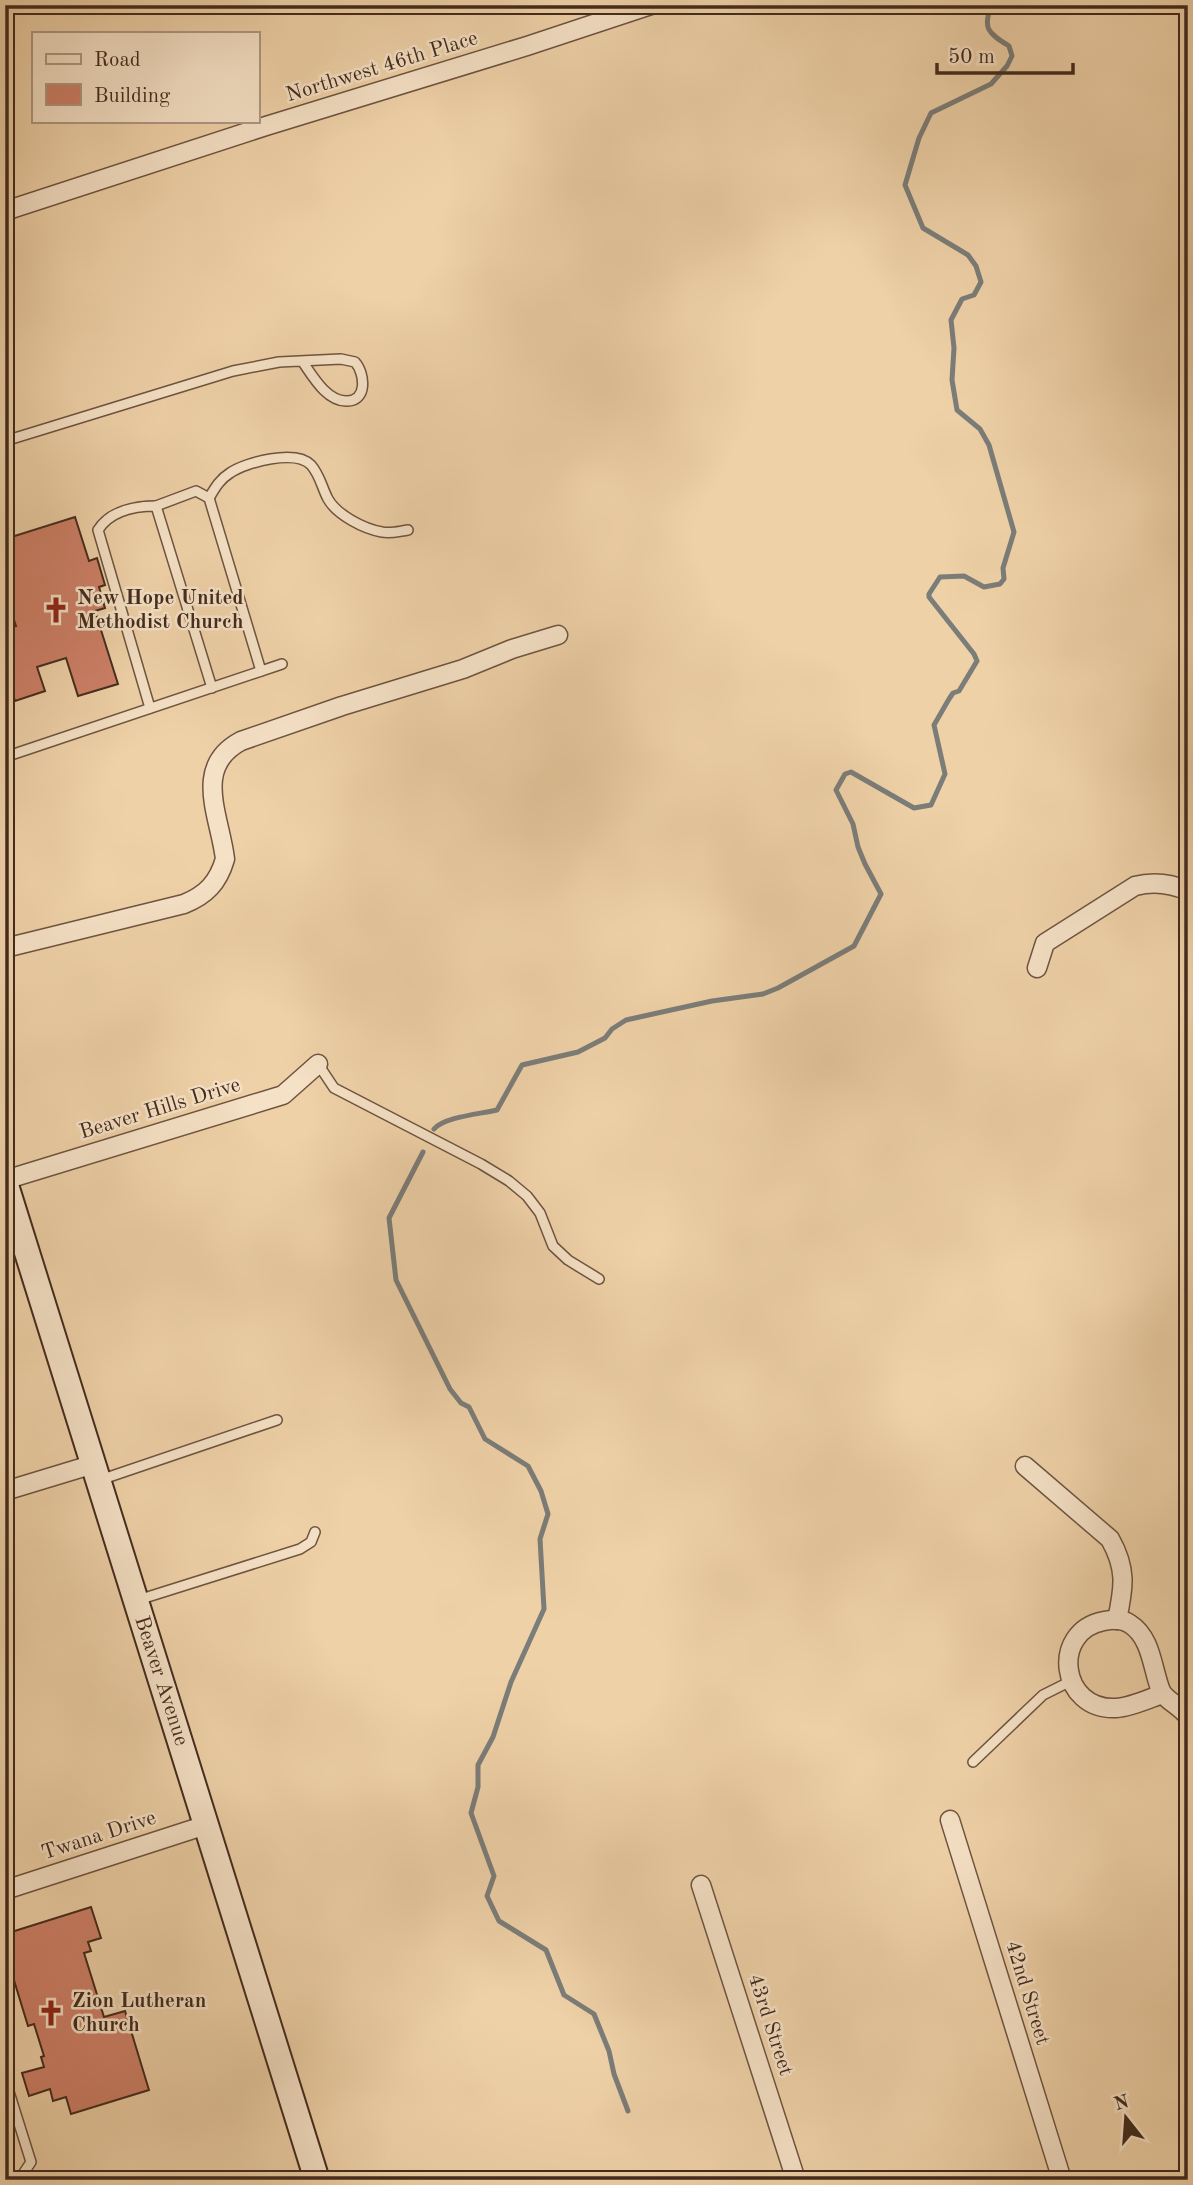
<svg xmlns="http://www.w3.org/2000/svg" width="1193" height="2185" font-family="'Old Standard TT',serif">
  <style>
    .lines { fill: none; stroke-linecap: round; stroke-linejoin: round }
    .stream { stroke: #7b7d79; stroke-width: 5 }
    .building { fill: #ce8068; stroke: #432b1e; stroke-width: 2 }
    .lane-casing { stroke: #6e5440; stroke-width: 12 }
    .street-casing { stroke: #6e5440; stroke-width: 21 }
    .secondary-casing { stroke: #432b1e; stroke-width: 28 }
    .lane { stroke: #f5e1c6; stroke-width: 9 }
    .street { stroke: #f5e1c6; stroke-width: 18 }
    .secondary { stroke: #f5e1c6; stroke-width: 24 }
    .labels { text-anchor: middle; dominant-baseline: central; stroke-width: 5; stroke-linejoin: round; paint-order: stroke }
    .street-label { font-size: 21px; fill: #432b1e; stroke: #f5e1c6 }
    .poi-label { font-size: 21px; font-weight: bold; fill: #432b1e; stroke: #f5e1c6; text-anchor: start }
  </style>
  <rect width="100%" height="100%" fill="#efd1a8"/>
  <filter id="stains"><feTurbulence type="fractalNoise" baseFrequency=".00286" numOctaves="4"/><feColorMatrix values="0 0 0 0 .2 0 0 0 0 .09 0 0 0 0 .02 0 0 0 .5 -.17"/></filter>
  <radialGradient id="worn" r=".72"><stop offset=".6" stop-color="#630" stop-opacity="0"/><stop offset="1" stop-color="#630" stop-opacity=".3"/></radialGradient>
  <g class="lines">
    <g class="stream">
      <path d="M434,1129C444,1117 480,1114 497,1110L522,1065L578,1052L605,1038L612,1029L626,1020L712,1001L763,994L778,988L854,946L881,894L865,864L858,847L853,824L836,790L845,774L851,772L914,808L931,805L945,774L934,725L949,699L953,693L959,691L977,661L974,654L929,597V594L940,577L964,576L984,587L1000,584L1004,579L1003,568L1014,532L989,445L980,429L957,410L952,380L954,348L951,320L962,299L974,295L981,282L976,266L968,255L923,228L905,185L919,138L931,113L991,84L1007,66L1012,56L1009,46C990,34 981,29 992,5"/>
      <path d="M423,1152L389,1218L396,1280L450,1389L461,1403L469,1407L485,1439L528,1466L541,1491L548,1514L540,1539L544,1609L511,1682L493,1737L478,1765V1787L471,1813L494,1876L487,1896L499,1921L546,1950L564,1995L594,2014L609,2051L614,2074L628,2111"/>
    </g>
  </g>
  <g class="building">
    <path d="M75,517L89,561L97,558L105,585L99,587L105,608L95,611L118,684L78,696L66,658L37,667L45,691L15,701L8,678H5V629L16,626L5,592V539Z"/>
    <path d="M91,1907L101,1938L88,1942L91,1951L84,1953L104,2017L125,2011L149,2090L71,2114L66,2097L53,2101L50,2089L29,2096L22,2073L44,2067L41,2057L44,2056L34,2024L28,2026L9,1964L5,1965V1934Z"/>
  </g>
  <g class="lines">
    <g class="lane-casing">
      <g id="lane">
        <path d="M5,441L233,371L279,362L341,359L355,362C365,373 368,402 346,401C326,401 312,375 302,361"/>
        <path d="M209,498C215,488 220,479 230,473C246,462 296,449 311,465C320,475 322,488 328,499C337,515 364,529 382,532C390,534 400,531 408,530"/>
        <path d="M156,506L196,491L209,498L261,671"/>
        <path d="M150,708L98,530C110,511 135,506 156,506L212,688"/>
        <path d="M5,757L282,664"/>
        <path d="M318,1064L334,1088L481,1164L509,1181L527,1196L540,1213L553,1246L568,1260L599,1279"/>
        <path d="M100,1480L277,1420"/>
        <path d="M138,1600L300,1549L311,1542L315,1532"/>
        <path d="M973,1762L1043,1695L1071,1681"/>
        <path d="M5,2079L31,2162L19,2180"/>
      </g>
    </g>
    <g class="street-casing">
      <g id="street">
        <path d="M5,211L266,126L527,46L651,5"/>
        <path d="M5,948L184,904C206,895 218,883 225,859C220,816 192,767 241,741L342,706L463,669L512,649L558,635"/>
        <path d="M1037,968L1045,943L1135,886C1154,881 1170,883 1188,891"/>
        <path d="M5,1180L283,1095L318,1064"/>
        <path d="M1025,1466L1110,1539C1127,1569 1124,1587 1117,1620"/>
        <path d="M5,1491L94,1464"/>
        <path d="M1162,1694C1148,1699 1131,1707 1116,1708C1060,1711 1050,1631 1104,1621C1113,1619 1123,1619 1130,1624C1152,1638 1152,1669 1161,1691C1166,1701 1181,1706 1188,1717"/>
        <path d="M950,1820L1062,2180"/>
        <path d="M701,1885L796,2180"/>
        <path d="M5,1890L206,1825"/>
      </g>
    </g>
    <g class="secondary-casing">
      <path id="secondary" d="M5,1182L317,2180"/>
    </g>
    <use href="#lane" class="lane"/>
    <use href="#street" class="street"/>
    <use href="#secondary" class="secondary"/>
  </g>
  <defs>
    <g id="church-bare" transform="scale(2.1)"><path d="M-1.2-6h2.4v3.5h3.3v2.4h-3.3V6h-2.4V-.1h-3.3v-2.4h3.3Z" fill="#8f2418" stroke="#f5e1c6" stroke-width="2.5" paint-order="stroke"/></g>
  </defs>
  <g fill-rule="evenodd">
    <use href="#church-bare" x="56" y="610"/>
    <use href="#church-bare" x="51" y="2013"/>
  </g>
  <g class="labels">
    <g class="street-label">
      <text transform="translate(382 67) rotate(-17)">Northwest 46th Place</text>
      <text transform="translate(160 1109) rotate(-17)">Beaver Hills Drive</text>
      <text transform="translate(161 1681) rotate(72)">Beaver Avenue</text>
      <text transform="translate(99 1836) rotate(-18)">Twana Drive</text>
      <text transform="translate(1027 1993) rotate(73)">42nd Street</text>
      <text transform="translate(770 2025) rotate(72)">43rd Street</text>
    </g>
    <g class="poi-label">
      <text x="77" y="598">New Hope United<tspan x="77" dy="24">Methodist Church</tspan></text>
      <text x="72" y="2001">Zion Lutheran<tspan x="72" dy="24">Church</tspan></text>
    </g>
  </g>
  <rect width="1193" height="2185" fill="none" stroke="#efd1a8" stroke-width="28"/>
  <rect x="7" y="7" width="1179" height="2171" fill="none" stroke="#432b1e" stroke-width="3.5"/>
  <rect x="14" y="14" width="1165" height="2157" fill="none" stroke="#432b1e" stroke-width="2"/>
  <rect x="32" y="32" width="228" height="91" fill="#f5e1c6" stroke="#ae9883" stroke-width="2"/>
  <rect x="46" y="54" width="35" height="10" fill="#f5e1c6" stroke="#ae9883" stroke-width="2"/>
  <text x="94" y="66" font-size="21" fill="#432b1e">Road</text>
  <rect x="46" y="84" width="35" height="21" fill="#ce8068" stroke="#ae9883" stroke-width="2"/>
  <text x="94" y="102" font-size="21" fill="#432b1e">Building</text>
  <g transform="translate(1126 2118) rotate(343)" stroke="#f5e1c6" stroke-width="5" paint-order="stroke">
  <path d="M0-5L12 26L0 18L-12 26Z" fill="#432b1e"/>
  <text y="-10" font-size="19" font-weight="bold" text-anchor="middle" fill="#432b1e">N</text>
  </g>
  <path d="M937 63v10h136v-10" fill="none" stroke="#432b1e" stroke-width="3.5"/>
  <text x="948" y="63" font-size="21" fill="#432b1e" stroke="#f5e1c6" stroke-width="5" paint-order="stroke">50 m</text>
  <rect width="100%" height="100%" filter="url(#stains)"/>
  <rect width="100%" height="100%" fill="url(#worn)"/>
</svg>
